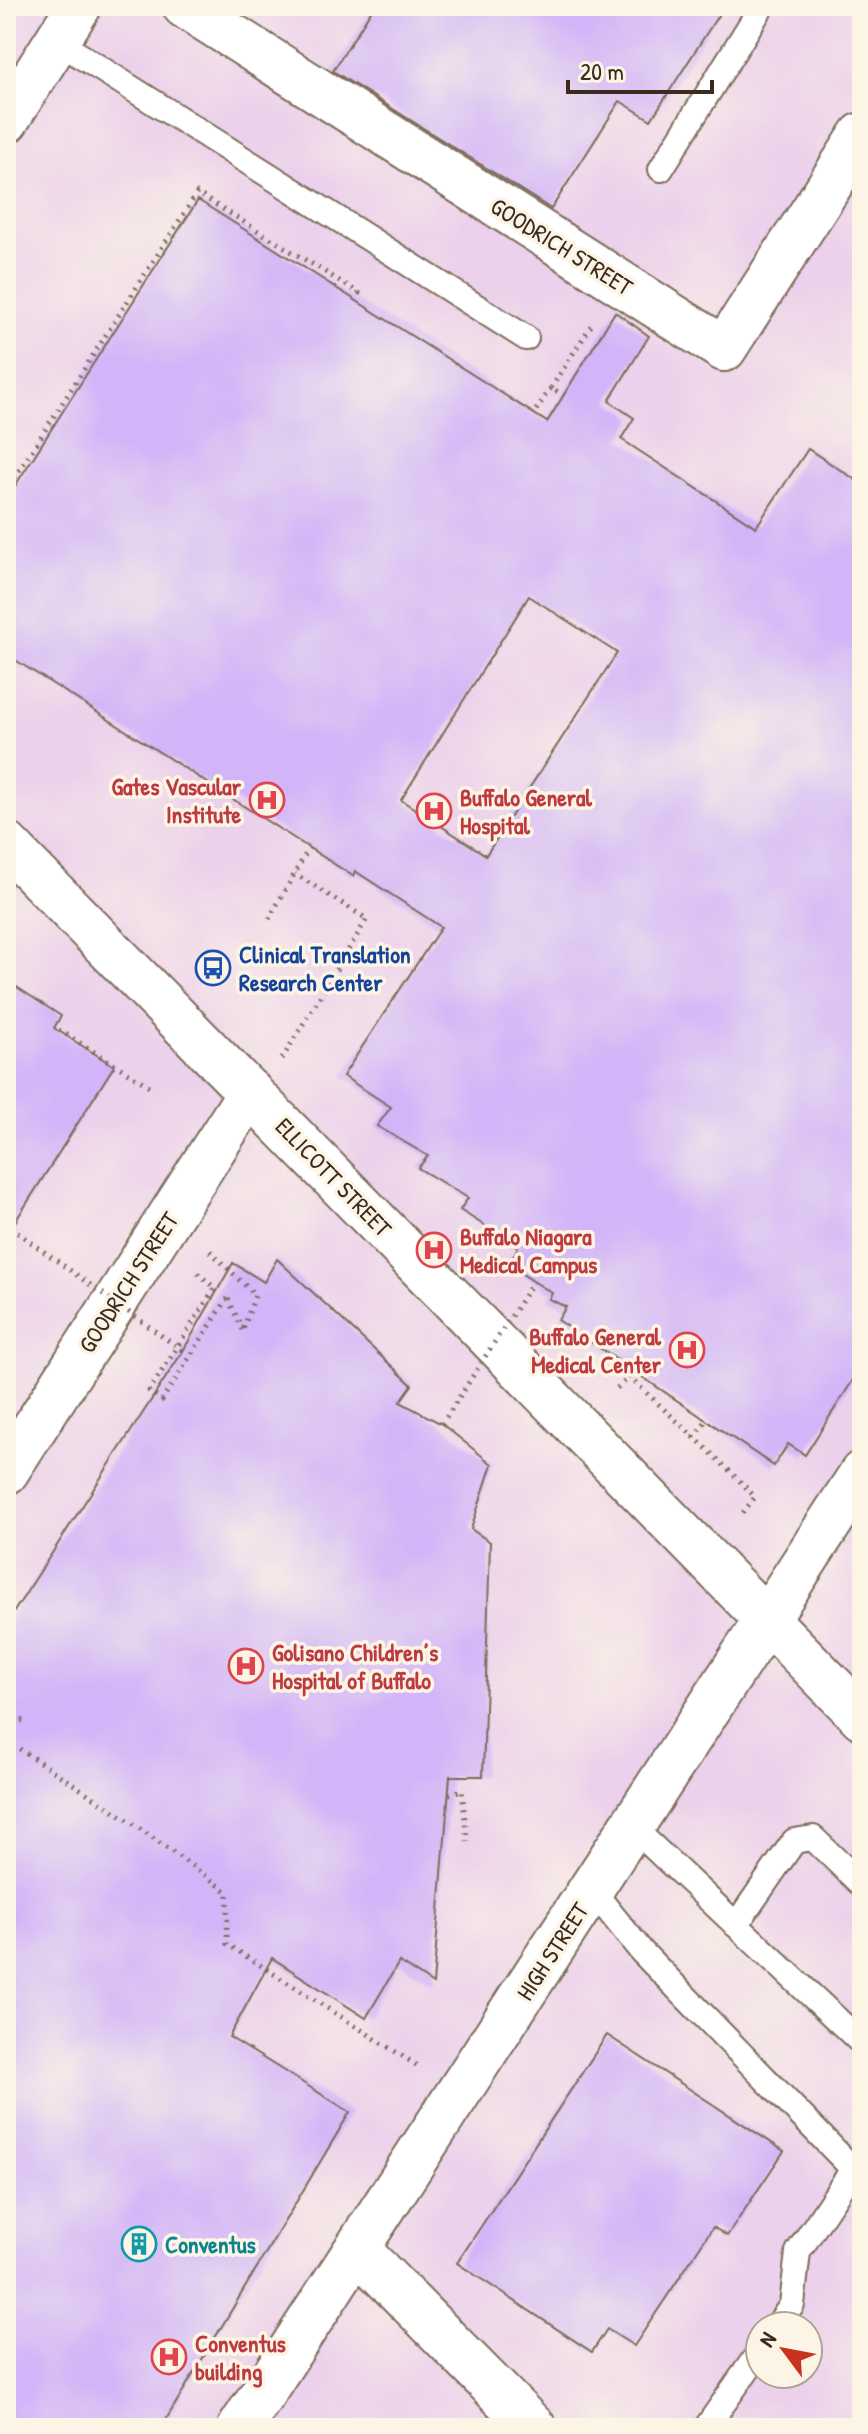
<svg xmlns="http://www.w3.org/2000/svg" width="868" height="2434" font-family="'Patrick Hand',sans-serif">
  <style>
    .built { fill: #ebd1eb; fill-rule: evenodd }
    .building { fill: #d1b5f8; fill-rule: evenodd }
    .lines { fill: none; stroke-linecap: round; stroke-linejoin: round }
    .service-casing { stroke: #7b6a58; stroke-width: 28 }
    .minor-casing { stroke: #7b6a58; stroke-width: 48 }
    .tertiary-casing { stroke: #7b6a58; stroke-width: 48 }
    .path { stroke: #7b6a58; stroke-width: 5; stroke-dasharray: 2 6; stroke-linecap: butt }
    .service { stroke: #fff; stroke-width: 24 }
    .minor { stroke: #fff; stroke-width: 44 }
    .tertiary { stroke: #fff; stroke-width: 44 }
    .path-bridge { stroke: #7b6a58; stroke-width: 5; stroke-dasharray: 2 6; stroke-linecap: butt }
    .labels { text-anchor: middle; dominant-baseline: central; stroke-width: 7; stroke-linejoin: round; paint-order: stroke }
    .street-label { font-size: 24px; fill: #3b2a1e; stroke: #fcf5e5 }
    .health-label { font-size: 24px; font-weight: bold; fill: #be3a42; stroke: #fcf5e5; text-anchor: start }
    .transit-label { font-size: 24px; font-weight: bold; fill: #164399; stroke: #fcf5e5; text-anchor: start }
    .culture-label { font-size: 24px; font-weight: bold; fill: #0d838f; stroke: #fcf5e5; text-anchor: start }
  </style>
  <rect width="100%" height="100%" fill="#fcf5e5"/>
  <filter id="ink" filterUnits="userSpaceOnUse"><feTurbulence type="fractalNoise" baseFrequency=".0125" numOctaves="2"/><feDisplacementMap in="SourceGraphic" scale="16" xChannelSelector="R" yChannelSelector="G"/><feConvolveMatrix kernelMatrix="1 2 1 2 8 2 1 2 1" color-interpolation-filters="sRGB"/></filter>
  <filter id="wash" filterUnits="userSpaceOnUse"><feTurbulence type="fractalNoise" baseFrequency=".006" numOctaves="4" result="noise"/><feDisplacementMap in="SourceGraphic" scale="32" xChannelSelector="R" yChannelSelector="G"/><feGaussianBlur stdDeviation="1.8" result="paint"/><feColorMatrix in="noise" values="0 0 0 0 0 0 0 0 0 0 0 0 0 0 0 0 0 1.4 0 .05"/><feComposite in="paint" operator="in"/></filter>
  <g filter="url(#wash)">
    <rect width="100%" height="100%" fill="#f3e0c3"/>
    <path class="built" d="M6,6H862V2428H6ZM760,2326H808V2374H760Z"/>
    <g id="blocks">
      <g class="building">
        <path d="M374,6H724L651,120L620,101L551,209L333,71Z"/>
        <path d="M198,200L547,422L615,312L649,336L609,401L634,418L621,439L756,527L808,449L862,484V1366L805,1455L788,1444L774,1466L558,1320L566,1307L549,1299L552,1293L519,1272L512,1259L518,1247L460,1210L468,1198L418,1168L428,1156L377,1126L391,1107L343,1076L441,927L355,871L353,876L6,654V500ZM529,596L617,653L486,855L401,800Z"/>
        <path d="M6,980L61,1016L54,1028L114,1066L6,1236Z"/>
        <path d="M277,1259L412,1385L400,1402L442,1424L492,1464L471,1529L490,1542L483,1776H450L433,1984L399,1962L366,2018L272,1958L229,2037L350,2112L161,2428H6V1624L183,1351L233,1263L264,1282Z"/>
        <path d="M607,2035L784,2151L727,2236L713,2227L634,2346L607,2329L592,2352L457,2263Z"/>
      </g>
    </g>
  </g>
  <g filter="url(#ink)">
    <use href="#blocks" fill-opacity="0" stroke="#7b6a58" stroke-width="2"/>
    <g class="lines">
      <g class="service-casing">
        <g id="service">
          <path d="M57,41L526,338"/>
          <path d="M661,169L762,6"/>
          <path d="M632,1827L862,2043"/>
          <path d="M592,1890L642,1952L853,2169L798,2252L792,2305L777,2326"/>
          <path d="M736,1925L794,1841L813,1838L862,1885"/>
          <path d="M706,2428L760,2351"/>
        </g>
      </g>
      <g class="minor-casing">
        <g id="minor">
          <path d="M185,6L724,349L862,135"/>
          <path d="M6,844L862,1717"/>
          <path d="M6,1472L250,1092"/>
          <path d="M357,2249L534,2428"/>
          <path d="M240,2428L862,1473"/>
        </g>
      </g>
      <g class="tertiary-casing">
        <path id="tertiary" d="M6,121L79,6"/>
      </g>
      <g class="path">
        <path d="M551,388L594,321"/>
        <path d="M536,410L551,388L563,395"/>
        <path d="M6,491L197,193L359,293L354,299"/>
        <path d="M269,919L309,848"/>
        <path d="M59,1030L151,1087"/>
        <path d="M282,1059L367,919L295,874"/>
        <path d="M210,1251L255,1295L243,1330"/>
        <path d="M198,1273L215,1288L149,1391L162,1400L228,1298"/>
        <path d="M228,1299L243,1330"/>
        <path d="M617,1388L630,1377C671,1417 715,1454 755,1497L742,1514"/>
        <path d="M694,1437L706,1421"/>
        <path d="M6,1716L27,1722"/>
        <path d="M6,1740L128,1820L228,1892L227,1944L421,2068"/>
        <path d="M449,1794L462,1790L467,1841"/>
      </g>
      <use href="#service" class="service"/>
      <use href="#minor" class="minor"/>
      <use href="#tertiary" class="tertiary"/>
      <g class="path-bridge">
        <path d="M11,1228L183,1351"/>
        <path d="M442,1424L533,1282"/>
      </g>
    </g>
  </g>
  <defs>
    <g id="hospital-ring" transform="scale(1.8)"><circle r="9.5" fill="#fcf5e5" stroke="#e0444e" stroke-width="1.5"/><path d="M-5-5h3v3.5h4V-5h3V5h-3V1.5h-4V5h-3Z" fill="#e0444e"/></g>
    <g id="bus-ring" transform="scale(1.8)"><circle r="9.5" fill="#fcf5e5" stroke="#1a4fb4" stroke-width="1.5"/><path d="M-5-6H5V4H4V6H2V4H-2V6H-4V4H-5ZM-3.5-4V0h7V-4ZM-3.5 1.2v1.5H-2V1.2ZM2 1.2v1.5H3.5V1.2Z" fill="#1a4fb4"/></g>
    <g id="building-ring" transform="scale(1.8)"><circle r="9.5" fill="#fcf5e5" stroke="#0f9aa8" stroke-width="1.5"/><path d="M-4-6H4V6H1V3H-1V6H-4ZM-2.5-4.3h1.7v1.8h-1.7ZM.8-4.3h1.7v1.8H.8ZM-2.5-1h1.7V.8h-1.7ZM.8-1h1.7V.8H.8Z" fill="#0f9aa8"/></g>
  </defs>
  <g fill-rule="evenodd">
    <use href="#hospital-ring" x="267" y="800"/>
    <use href="#hospital-ring" x="434" y="811"/>
    <use href="#bus-ring" x="213" y="968"/>
    <use href="#hospital-ring" x="434" y="1250"/>
    <use href="#hospital-ring" x="687" y="1350"/>
    <use href="#hospital-ring" x="246" y="1666"/>
    <use href="#building-ring" x="139" y="2244"/>
    <use href="#hospital-ring" x="169" y="2357"/>
  </g>
  <g class="labels">
    <g class="street-label">
      <text transform="translate(562 246) rotate(32)">GOODRICH STREET</text>
      <text transform="translate(334 1177) rotate(46)">ELLICOTT STREET</text>
      <text transform="translate(128 1282) rotate(-57)">GOODRICH STREET</text>
      <text transform="translate(552 1951) rotate(-57)">HIGH STREET</text>
    </g>
    <g class="health-label">
      <text x="241" y="786" text-anchor="end">Gates Vascular<tspan x="241" dy="28">Institute</tspan></text>
      <text x="460" y="797">Buffalo General<tspan x="460" dy="28">Hospital</tspan></text>
      <text x="460" y="1236">Buffalo Niagara<tspan x="460" dy="28">Medical Campus</tspan></text>
      <text x="661" y="1336" text-anchor="end">Buffalo General<tspan x="661" dy="28">Medical Center</tspan></text>
      <text x="272" y="1652">Golisano Children’s<tspan x="272" dy="28">Hospital of Buffalo</tspan></text>
      <text x="195" y="2343">Conventus<tspan x="195" dy="28">building</tspan></text>
    </g>
    <g class="transit-label">
      <text x="239" y="954">Clinical Translation<tspan x="239" dy="28">Research Center</tspan></text>
    </g>
    <g class="culture-label">
      <text x="165" y="2244">Conventus</text>
    </g>
  </g>
  <rect width="868" height="2434" fill="none" stroke="#fcf5e5" stroke-width="32"/>
  <g transform="translate(784 2350) rotate(302)"><circle r="38" fill="#fcf5e5" stroke="#afa495" stroke-width="2"/>
  <path d="M0-6L14 30L0 20L-14 30Z" fill="#c8321e"/>
  <text y="-12" font-size="22" font-weight="bold" text-anchor="middle" fill="#3b2a1e">N</text>
  </g>
  <path d="M568 80v12h144v-12" fill="none" stroke="#3b2a1e" stroke-width="4"/>
  <text x="580" y="80" font-size="24" fill="#3b2a1e" stroke="#fcf5e5" stroke-width="6" paint-order="stroke">20 m</text>
</svg>
